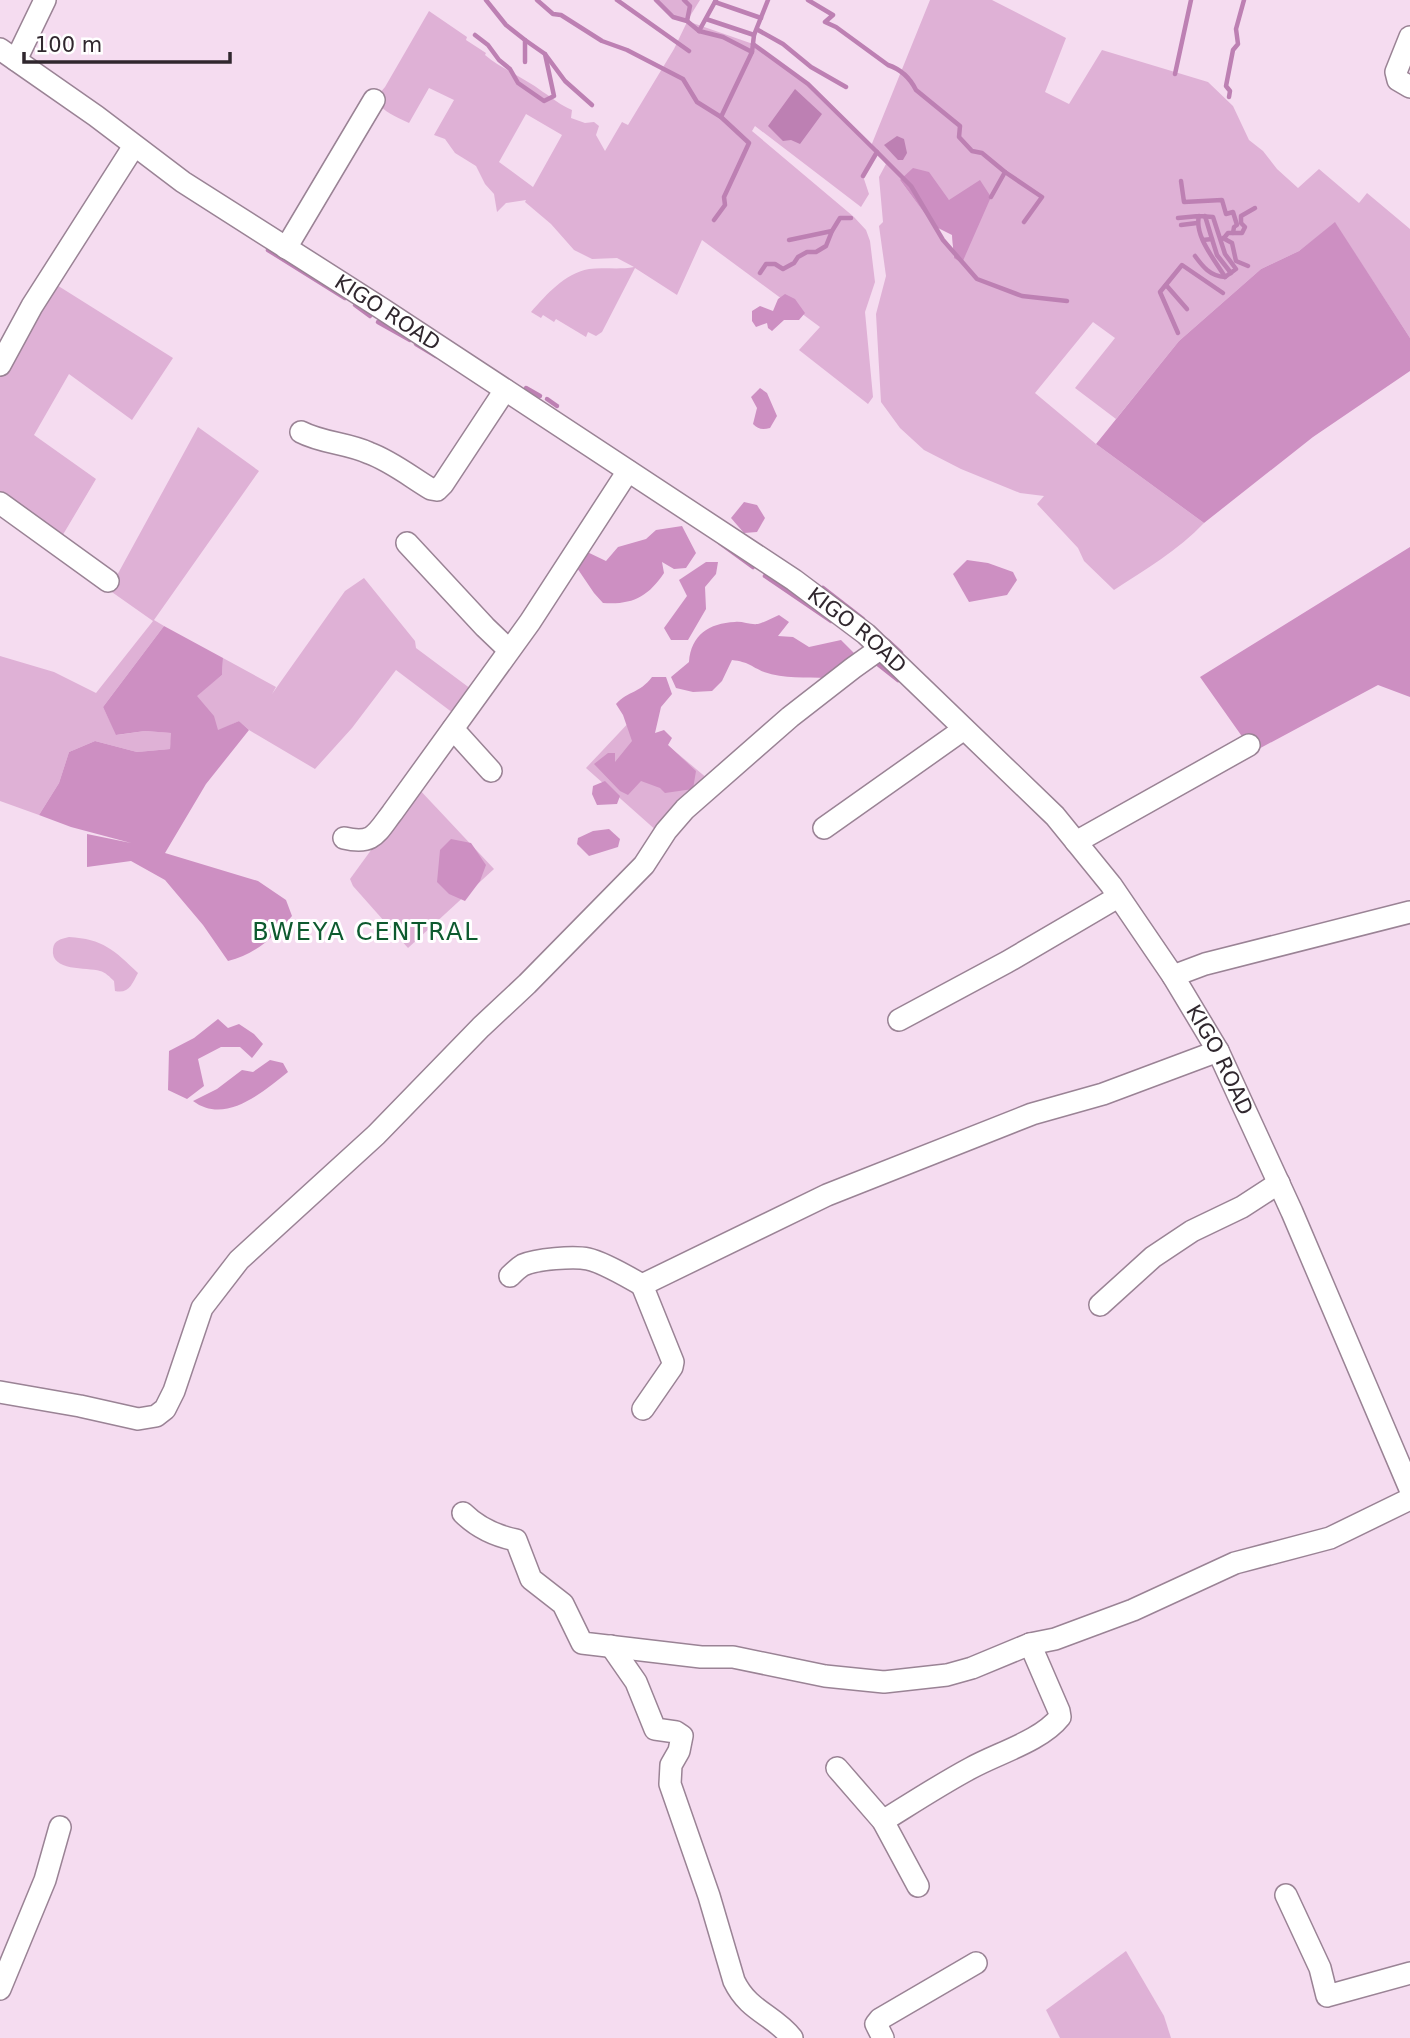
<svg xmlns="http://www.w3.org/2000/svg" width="1410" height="2038" font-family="'DejaVu Sans',sans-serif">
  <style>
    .green { fill: #dfb1d6; fill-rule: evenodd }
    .forest { fill: #cd8fc2 }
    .water { fill: #bd80b3 }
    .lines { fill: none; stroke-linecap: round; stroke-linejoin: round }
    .stream { stroke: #bd80b3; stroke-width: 4.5 }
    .minor-casing { stroke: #9a8395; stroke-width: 24 }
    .minor { stroke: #fff; stroke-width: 21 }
    .labels { text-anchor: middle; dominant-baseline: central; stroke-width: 6; stroke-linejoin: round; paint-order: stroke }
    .street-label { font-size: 21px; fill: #30272e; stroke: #fff }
    .quarter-label { font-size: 24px; letter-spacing: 2px; fill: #0d5a2f; stroke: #fff }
  </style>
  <rect width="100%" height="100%" fill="#f5dcf0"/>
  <g class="green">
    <path d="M656,0H700L687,21L753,44L808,84L871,146L930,0H992L1066,38L1045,92L1069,104L1102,50L1208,82L1233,106L1249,140L1263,151L1277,169L1298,188L1319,169L1359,203L1367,193L1410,229V338L1335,223L1299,251L1261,269L1179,341L1116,419L1075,388L1115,338L1093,322L1035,393L1096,444L1204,523C1179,550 1144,570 1114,590L1084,561L1078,548L1037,504L1044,496L1020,493L961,469L924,450L900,428L881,402L876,314L886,276L879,226L883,222L879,177L886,164L877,153L863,176L869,194L861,207L755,126L752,131L854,217L866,230L870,241L875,282L865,312L873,397L868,404L799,350L820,327L702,240L677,295L635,268L602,332L596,336L588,332L586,337L556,319L554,322L543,315L541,318L531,312C547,294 564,274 589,269C603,267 619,270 634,267L617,258L592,259L574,250L551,224L525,202L526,200L506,203L497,212L494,194L485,184L476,166L455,153L445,139L434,135L454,100L429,88L409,123C394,116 386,113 374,100L385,87L429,11L467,37L466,40L486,53L485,55C503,70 525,78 543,92C554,99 560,105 572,110L571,118L585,123L594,122L599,126L596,135L605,151L622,122L628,125L674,49L687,22L673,17ZM526,114L562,135L533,187L499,162ZM900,180L949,200L954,258L952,250Z"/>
    <path d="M52,282L173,358L132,420L69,374L34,435L96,479L61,538L0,495V375Z"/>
    <path d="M198,427L259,471L154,620L164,626L103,707L117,735L145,731L172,733L170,749L137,752L95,741L69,752L59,783L39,815L0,801V656L54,672L96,693L153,621L109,590Z"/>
    <path d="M364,578L415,641L416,648L471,689L453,713L396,670L352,728L315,769L249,730L239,721L218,731L196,696L222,675L223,658L276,687L272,694L345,591Z"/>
    <path d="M634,717L708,779L658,832L586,768Z"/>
    <path d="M417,787L494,869L408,948L353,886L350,879Z"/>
    <path d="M69,937C103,939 114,950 138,973C132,984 129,994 115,991L114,981C110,977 105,972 100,971C87,967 50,972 53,949C54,940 61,939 69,937Z"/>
    <path d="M1126,1951L1164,2016L1171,2038H1060L1046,2010Z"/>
  </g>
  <g class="forest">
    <path d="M913,168L929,172L949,200L980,180L991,197L962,263L954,258L952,235L934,226L900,180Z"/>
    <path d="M1335,222L1410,338V371L1313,437L1204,523L1096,444L1179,341L1261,269L1299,251Z"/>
    <path d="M785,294L795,299L805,313L799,320H784L772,331L768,328L767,323L756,327L752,321V311L760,306L773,311L778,299Z"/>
    <path d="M760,388L767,393L777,416L770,428C762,430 758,429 753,424L757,408L751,397Z"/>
    <path d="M744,502L757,505L765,518L757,532L744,533L731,518Z"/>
    <path d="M682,526L696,553L686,568L674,569L662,562L664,573C648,597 632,605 603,603L594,593L575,565L583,550L606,561L618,547L646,539L656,530Z"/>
    <path d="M1410,547V697L1378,685L1253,752L1200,677Z"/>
    <path d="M967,560L988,563L1013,572L1017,580L1007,595L969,602L953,574Z"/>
    <path d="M706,562H718L716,574L705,587L706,609L688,640H671L664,628L687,596L679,580Z"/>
    <path d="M779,615L789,622L778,636L793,637L809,647L841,640L855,654L827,678C806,677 784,679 764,672C750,666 749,662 732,660L722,681L712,691L693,692L676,688L671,677L689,662C691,635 709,623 735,622C742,621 750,625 758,624C765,622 772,618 779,615Z"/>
    <path d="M164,626L223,658L222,675L197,696L214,716L218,730L239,721L249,730L206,784L165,853L258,881L286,900L292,916C274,937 256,954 228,961L203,925L165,880L131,861L87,867V834L131,843L71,827L39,815L59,783L69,752L95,741L137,752L170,749L171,733L145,731L116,735L103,707Z"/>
    <path d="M652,677H666L672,694L661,707L655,733L664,730L672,738L668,745L696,771L693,789L665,793L660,788L641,781L628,795L620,791L594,764L608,753H615V762L632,741L623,715L616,704C629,690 639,694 652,677Z"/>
    <path d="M605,781L620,796L617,804L597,805L592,794L593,786Z"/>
    <path d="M609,829L620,839L618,847L589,856L577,844L578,838L593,831Z"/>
    <path d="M451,839L471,843L486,865L480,881L465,901L449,894L437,882L440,850Z"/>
    <path d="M218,1019L228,1028L239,1024L254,1034L263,1044L252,1058L240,1047H221L198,1059L204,1086L187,1099L168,1090L169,1051L194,1038Z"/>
    <path d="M270,1060L283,1063L288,1072C262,1093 225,1125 193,1101L217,1089L242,1070L253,1072Z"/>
  </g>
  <g class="water">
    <path d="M795,89L822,114L800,144L791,140L783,141L768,126Z"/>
    <path d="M897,136L904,139L907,153L903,160H898L884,145Z"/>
  </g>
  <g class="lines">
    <g class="stream">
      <path d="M486,0L506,25L525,40V62"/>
      <path d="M537,0L553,14L561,15L602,41L627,50L683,79L697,102L721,117L749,143L724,197L725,205L714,220"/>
      <path d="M617,0L689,51"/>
      <path d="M656,0L673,17L687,21L699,31L716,0"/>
      <path d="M684,0L690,6L687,21"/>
      <path d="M808,0L833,15L825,22L836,27L888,65C900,69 910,78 916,90L960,126L959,137L972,151L982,153L1005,172L991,197"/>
      <path d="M715,2L761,18"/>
      <path d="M706,19L754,35"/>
      <path d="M758,30L783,44L811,67L846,87"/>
      <path d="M699,31L723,37L752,52"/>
      <path d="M475,35L488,45L499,60L510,69L518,83L544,101L554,96L545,54"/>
      <path d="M525,40L545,54L565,81L592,105"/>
      <path d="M753,44L808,84L877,152L863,176"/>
      <path d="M1175,74L1191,0"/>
      <path d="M1229,97L1230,91L1226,86L1233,50L1238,44L1236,29L1244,0"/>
      <path d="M721,117L752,52L754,35L768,0"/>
      <path d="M877,152L911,186L943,240L977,279L1022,296L1067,301"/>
      <path d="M1005,172L1042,197L1024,222"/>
      <path d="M1181,181L1184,202L1222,200L1226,214L1233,212L1237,225L1234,227L1233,233H1228L1224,238"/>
      <path d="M1205,216L1212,239"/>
      <path d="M1178,218L1199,216L1213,217L1225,254L1236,269L1225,277C1215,260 1194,236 1199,216"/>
      <path d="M1181,225L1197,223"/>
      <path d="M1233,233H1242L1245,227L1241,223V216L1255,208"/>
      <path d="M1223,238L1232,243L1236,261L1248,266"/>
      <path d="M789,240L832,231"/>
      <path d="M1203,240L1212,239L1217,255L1231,273"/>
      <path d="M268,250L345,298"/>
      <path d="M1195,256C1203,267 1210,276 1225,277"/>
      <path d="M760,273L766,264H775L783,269L794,263L798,257L807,252H816L826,246L832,231L840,218H851"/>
      <path d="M1166,285L1187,309"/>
      <path d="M355,305L370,316"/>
      <path d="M378,322L410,340"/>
      <path d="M1178,333L1160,292L1182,265L1223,293"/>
      <path d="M416,344L436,356"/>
      <path d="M526,388L540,396"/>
      <path d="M547,399L557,406"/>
      <path d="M720,543L753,567"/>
      <path d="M765,576L831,621"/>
      <path d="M823,588L863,619"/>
      <path d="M889,642L901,653"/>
      <path d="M874,661L898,680"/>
    </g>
    <g class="minor-casing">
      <g id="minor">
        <path d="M1410,37L1396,72L1398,80L1410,87"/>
        <path id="s1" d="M0,49L96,116L183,182L381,308L794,580L866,634L1055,816L1111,885L1173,976L1218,1051L1292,1212L1410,1489"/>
        <path d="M16,60L45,0"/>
        <path d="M286,248L374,100"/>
        <path d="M0,365L32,306L134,146"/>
        <path d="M301,432C322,443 347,443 369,453C391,461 411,477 431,489L437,490L443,484L505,390"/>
        <path d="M0,503L108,581"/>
        <path d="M407,543L485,627L509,650"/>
        <path d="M453,729L491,771"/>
        <path d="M824,828L964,729"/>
        <path d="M344,838C373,845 376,834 392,813L530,622L628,471"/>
        <path d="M1076,842L1249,745"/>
        <path d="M1173,976L1205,964L1410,912"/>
        <path d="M899,1020L1007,962L1118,897"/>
        <path d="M510,1276C514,1272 518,1268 523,1265C536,1259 574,1256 588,1259C602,1262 630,1278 642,1285"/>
        <path d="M1100,1305L1153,1257L1192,1231L1242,1207L1279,1183"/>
        <path d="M0,1392L80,1406L138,1419L156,1416L165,1409L174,1391L202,1308L239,1260L376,1135L481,1027L527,984L644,865L666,831L685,809L790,717L853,668L881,648"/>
        <path d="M643,1409L672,1367L673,1362L642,1285L827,1195L1032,1114L1103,1094L1218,1051"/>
        <path d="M463,1513C478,1528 496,1536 516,1540L531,1579L563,1604L582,1643L701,1657H733L825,1676L884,1682L947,1675L972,1668L1030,1644L1055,1639L1133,1610L1235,1563L1330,1538L1410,1499"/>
        <path d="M611,1646L636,1682L655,1729L676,1732L682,1736L679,1751L671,1765L670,1784L709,1896L734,1981C749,2012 773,2014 792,2038"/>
        <path d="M837,1768L883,1821L918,1886"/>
        <path d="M883,1821C912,1803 941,1784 971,1768C998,1753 1041,1741 1060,1717L1059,1711L1030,1644"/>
        <path d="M1286,1895L1320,1968L1327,1996L1410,1973"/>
        <path d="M0,1989L45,1880L60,1827"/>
        <path d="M883,2038L876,2024L880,2019L976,1963"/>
      </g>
    </g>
    <use href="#minor" class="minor"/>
  </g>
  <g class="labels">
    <g class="street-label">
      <text stroke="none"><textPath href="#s1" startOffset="469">KIGO ROAD</textPath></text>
      <text stroke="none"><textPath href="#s1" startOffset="1036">KIGO ROAD</textPath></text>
      <text stroke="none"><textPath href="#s1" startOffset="1603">KIGO ROAD</textPath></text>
    </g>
    <g class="quarter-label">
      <text x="366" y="932">BWEYA CENTRAL</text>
    </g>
  </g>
  <path d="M24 52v10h206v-10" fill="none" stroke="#30272e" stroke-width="3.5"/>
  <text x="35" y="52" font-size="21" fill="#30272e" stroke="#ffffff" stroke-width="5" paint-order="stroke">100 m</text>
</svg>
